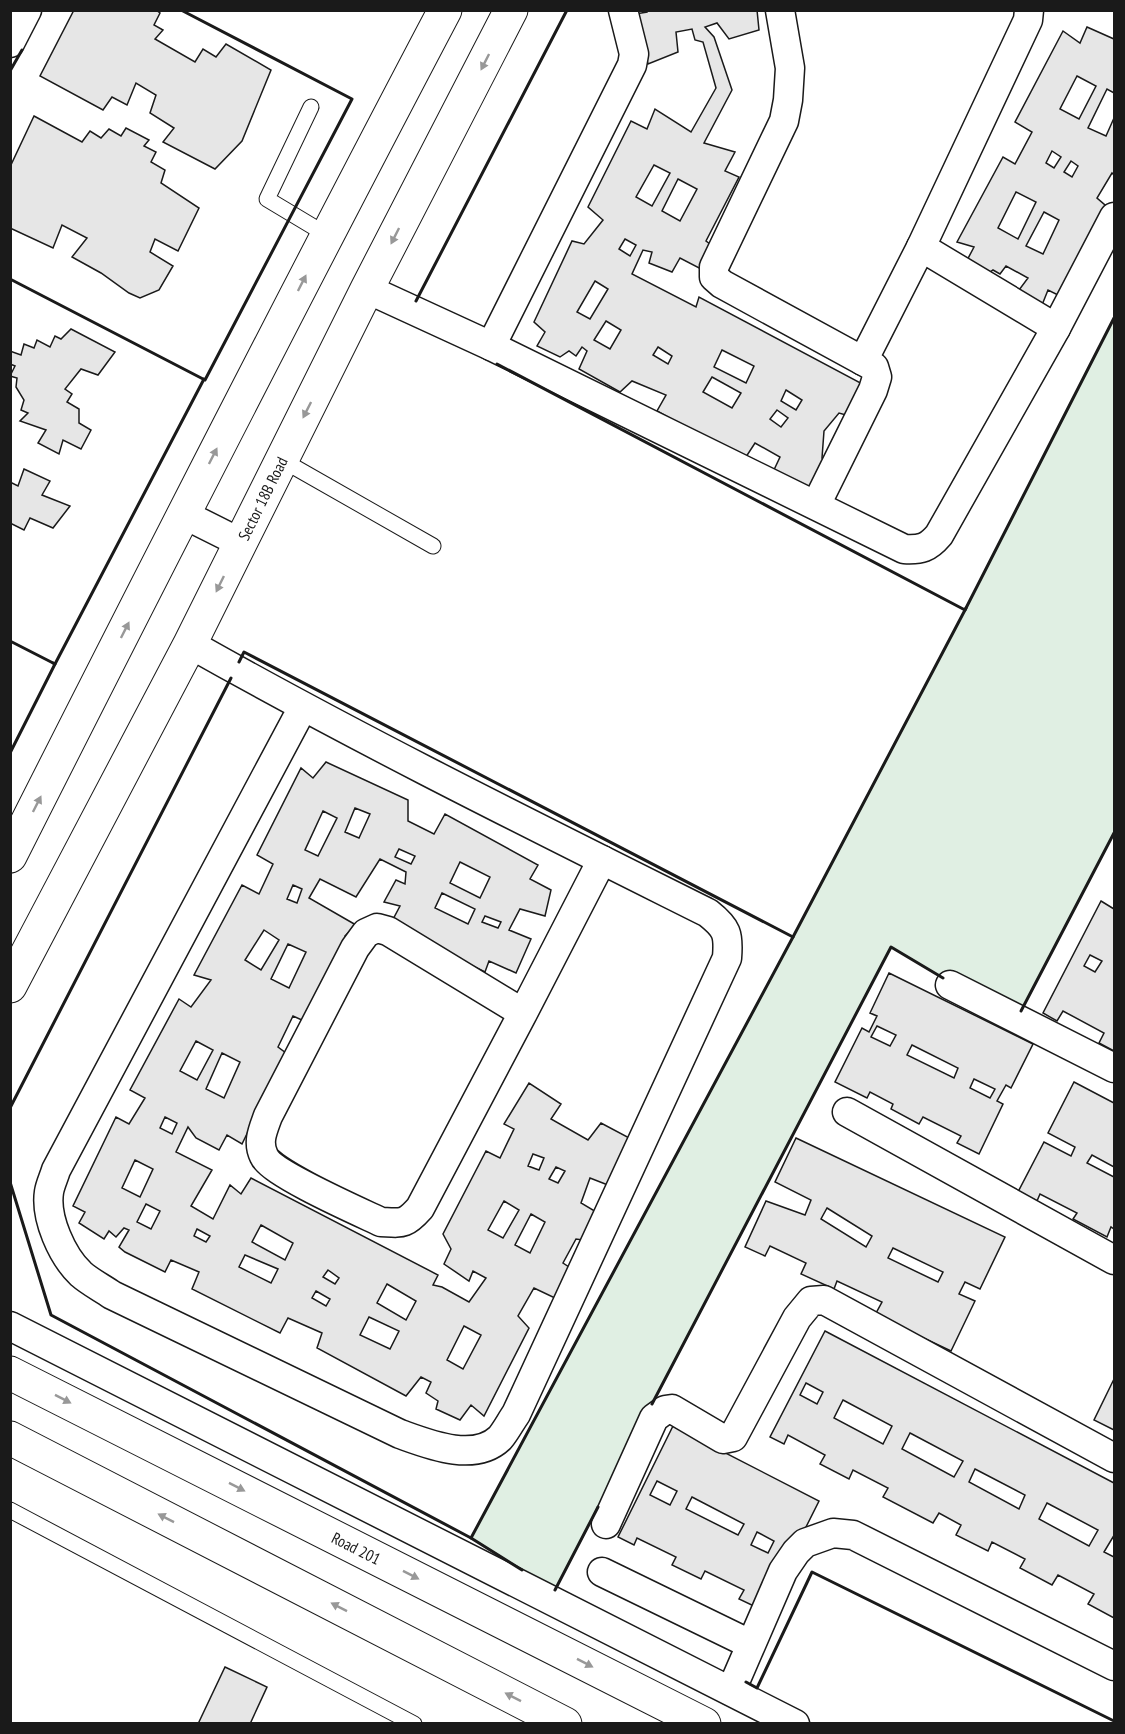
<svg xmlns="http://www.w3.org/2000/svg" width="1125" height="1734" font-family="'PT Sans Narrow',sans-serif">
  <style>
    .green { fill: #e0efe3; stroke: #6a6a6a; stroke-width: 1.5 }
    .building { fill: #e6e6e6; stroke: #1a1a1a; stroke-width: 1.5; fill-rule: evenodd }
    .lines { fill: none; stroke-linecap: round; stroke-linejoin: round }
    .lane-casing { stroke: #1a1a1a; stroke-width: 17 }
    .street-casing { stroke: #1a1a1a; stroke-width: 31 }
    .secondary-casing { stroke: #1a1a1a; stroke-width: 35 }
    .lane { stroke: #fff; stroke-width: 15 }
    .street { stroke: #fff; stroke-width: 28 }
    .secondary { stroke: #fff; stroke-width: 33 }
    .wall { stroke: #1a1a1a; stroke-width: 3 }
    .oneway { fill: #989898 }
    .labels { text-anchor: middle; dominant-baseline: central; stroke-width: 4.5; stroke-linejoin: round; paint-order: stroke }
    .street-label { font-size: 16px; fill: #1a1a1a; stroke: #fff }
  </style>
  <rect width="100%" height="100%" fill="#fff"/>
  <path class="green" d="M1114,318V833L1016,1021L891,947L555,1590L471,1538L793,937L965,610Z"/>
  <g class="building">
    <path d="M74,10H156L160,13L154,25L163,30L155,39L195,62L203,49L216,57L226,44L271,70L242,141L215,169L163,142L174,128L150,113L156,95L136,83L127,105L112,97L103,110L40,76Z"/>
    <path d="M647,10H757L759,30L729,39L717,23L705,27L714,37L732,90L704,143L735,152L725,171L739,177L706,241L710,244L701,269L680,258L672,272L649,263L652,252L643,250L632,274L696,307L699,297L870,388L857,418L839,413L824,431L822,458L833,465L818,494L772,474L780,457L755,443L744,460L657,411L666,395L632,381L620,392L579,369L587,351L582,347L576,356L569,351L560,357L537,346L545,332L534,322L572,241L584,244L603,220L588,207L631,121L647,129L655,109L691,132L716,88L703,42L695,40L692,29L676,32L678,52L648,64L635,14L647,12ZM654,165L670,173L652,206L636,197ZM678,179L697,189L680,221L662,211ZM625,239L636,245L630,256L619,249ZM595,281L608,289L590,319L577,312ZM606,321L621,330L610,349L594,340ZM658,347L672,356L668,364L653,355ZM722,350L754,366L746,383L714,367ZM712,377L741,393L732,408L703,392ZM786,390L802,400L796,410L781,401ZM777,410L788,418L781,427L770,419Z"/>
    <path d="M1087,27L1114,39V38V93L1107,89L1088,128L1106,136L1114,118V175L1112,173L1097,198L1112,211L1064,298L1048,290L1042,305L1016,294L1028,278L1006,266L1000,274L993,270L986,275L964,266L974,247L957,242L1003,157L1015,164L1032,132L1015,122L1063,31L1080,43ZM1077,76L1096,86L1079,119L1060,109ZM1052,151L1061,157L1054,168L1046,163ZM1071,161L1078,166L1072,177L1064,172ZM1016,192L1036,202L1018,239L998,228ZM1044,212L1059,220L1043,254L1026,246Z"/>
    <path d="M34,116L82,142L90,131L101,138L109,129L121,136L126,128L149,140L144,146L156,152L151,162L165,170L161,183L199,208L178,251L155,239L150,252L173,266L159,290L140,298L129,293L101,273L72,257L87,238L62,225L53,248L10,228V167Z"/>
    <path d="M71,329L115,352L98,375L81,369L65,389L72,394L67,402L79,409V423L91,430L81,449L63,440L59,454L38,443L46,430L20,421L28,413L21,410L24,400L16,387L17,378L10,376L15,366L10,364V351L21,355L24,344L34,348L37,340L50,347L55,336L61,339Z"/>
    <path d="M24,469L50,481L42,495L70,506L53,528L30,518L24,530L10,523V482L18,486Z"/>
    <path d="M326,762L408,800V821L434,834L445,814L538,865L530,879L551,890L545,916L520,909L509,930L531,939L516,973L489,961L485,972L390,925L400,906L384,902L396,880L405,884L406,872L380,859L356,897L320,879L309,898L356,925L345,936L352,944L313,1025L293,1016L278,1047L294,1059L259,1109L242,1144L227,1135L219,1150L196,1138L188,1127L176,1152L212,1170L191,1206L213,1219L230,1185L241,1194L251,1178L438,1275L433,1285L442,1287L469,1302L486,1278L473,1271L469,1281L444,1264L451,1249L443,1234L486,1151L500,1158L514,1129L504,1124L529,1083L561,1104L551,1119L588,1140L601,1123L635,1141L613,1187L590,1178L581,1203L598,1213L583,1240L576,1239L563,1263L572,1269L557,1299L534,1288L518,1316L529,1328L484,1416L471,1405L460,1420L436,1409L438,1401L426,1393L431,1382L421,1377L406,1396L317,1348L322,1333L288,1318L280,1333L192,1289L199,1272L171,1260L165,1272L125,1252L119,1247L129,1230L124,1228L116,1237L109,1231L104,1239L79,1223L85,1212L73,1206L116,1117L129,1124L145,1098L130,1090L179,999L191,1007L211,980L194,975L242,885L259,894L273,864L257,855L301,768L313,778ZM355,808L370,814L359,838L345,832ZM323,811L337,818L318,856L305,850ZM399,849L415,856L411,864L395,857ZM460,862L490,877L480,898L450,883ZM293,885L302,889L297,903L287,899ZM442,893L475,909L468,924L435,908ZM485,916L501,922L498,928L482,922ZM264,930L279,940L261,970L245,960ZM288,944L306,952L289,988L271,979ZM196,1041L213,1050L197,1080L180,1071ZM222,1053L240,1062L224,1098L206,1089ZM165,1117L177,1123L172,1134L160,1128ZM533,1154L544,1158L539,1170L528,1166ZM135,1160L153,1169L140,1197L122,1188ZM556,1167L565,1171L558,1183L549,1179ZM504,1201L519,1210L503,1238L488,1230ZM146,1204L160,1211L151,1229L137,1222ZM531,1214L545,1222L530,1253L515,1245ZM261,1225L293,1243L285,1260L252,1242ZM197,1229L210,1236L206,1242L194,1236ZM245,1255L278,1269L271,1283L239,1267ZM328,1270L339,1278L335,1284L323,1277ZM387,1284L416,1301L406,1320L377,1303ZM316,1291L330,1299L326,1306L312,1298ZM369,1317L399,1331L390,1349L360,1335ZM464,1326L481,1335L463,1369L447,1360Z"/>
    <path d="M1101,901L1114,909V1051L1099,1043L1104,1033L1063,1011L1057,1021L1043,1013ZM1090,955L1102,961L1095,972L1084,966Z"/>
    <path d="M889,973L1033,1044L1011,1088L1006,1085L997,1101L1003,1104L979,1154L957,1143L961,1136L923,1117L919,1124L891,1109L893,1104L870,1092L867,1098L835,1082L862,1028L869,1032L877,1016L870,1013ZM877,1026L896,1035L890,1046L871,1037ZM912,1045L958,1068L954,1078L907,1055ZM974,1079L995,1089L990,1098L970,1088Z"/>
    <path d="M1074,1082L1114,1103V1167L1092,1155L1087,1163L1114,1177V1229L1111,1227L1107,1237L1073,1219L1077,1213L1040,1194L1037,1201L1018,1192L1044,1142L1071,1156L1075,1147L1048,1133Z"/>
    <path d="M796,1138L1005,1237L980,1289L965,1282L959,1294L975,1301L951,1351L875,1315L882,1302L837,1281L834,1289L801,1274L806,1263L770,1246L765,1256L745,1247L766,1201L805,1215L811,1200L775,1182ZM827,1208L872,1236L866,1247L821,1219ZM893,1248L943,1272L938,1282L888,1258Z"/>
    <path d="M825,1331L1114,1483V1538L1113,1537L1104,1552L1114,1557V1618L1088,1604L1094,1594L1058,1575L1052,1585L1020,1568L1025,1559L992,1542L988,1551L956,1535L961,1525L939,1513L933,1523L883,1497L888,1488L853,1470L849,1479L820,1464L825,1455L788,1435L784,1444L770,1437ZM806,1383L823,1392L817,1404L800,1395ZM843,1400L892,1426L883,1444L834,1418ZM910,1433L963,1461L954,1477L902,1449ZM975,1469L1025,1495L1019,1509L969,1482ZM1047,1503L1098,1530L1089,1546L1039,1519Z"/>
    <path d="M1114,1379V1430L1094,1420Z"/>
    <path d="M673,1426L819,1501L795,1549L758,1608L739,1599L744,1590L705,1571L701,1579L672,1565L676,1557L637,1538L634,1545L618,1537ZM657,1481L677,1491L670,1505L650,1495ZM692,1497L744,1524L738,1535L686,1509ZM757,1532L774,1541L768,1553L751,1545Z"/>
    <path d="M225,1667L267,1687L250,1724H198Z"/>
  </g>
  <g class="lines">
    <g class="lane-casing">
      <g id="lane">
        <path d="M311,107L267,199L327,235"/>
        <path d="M282,460L433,546"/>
        <path d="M10,1510L414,1724"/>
      </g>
    </g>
    <g class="street-casing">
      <g id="street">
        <path d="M780,10L790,68L788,100L784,121L714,267V277L722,284L863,361L921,247L1056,328"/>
        <path d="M10,43L27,10"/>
        <path d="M921,247L1028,20L1029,10"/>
        <path d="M367,289L491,346L904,549C921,550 928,548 939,535L1056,328L1114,217"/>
        <path d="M491,346L632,65L634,54L623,10"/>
        <path d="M816,505L873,390L877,377L874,367L863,361"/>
        <path d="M183,514L241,543"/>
        <path d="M190,644C360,740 534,826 708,913C727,928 729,934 727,958L516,1414C511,1421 506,1431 500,1438C474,1463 428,1444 400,1434L112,1295C102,1288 90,1282 81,1274C62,1256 45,1218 49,1192C50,1185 54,1177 56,1170L303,707"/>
        <path d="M950,985L1114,1068"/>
        <path d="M523,1013L420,1208C405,1225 402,1223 381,1222C360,1212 271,1173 264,1156C257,1142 263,1130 268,1116L355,948L366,933L377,928L388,931L523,1013L602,860"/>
        <path d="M847,1112L1114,1260"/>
        <path d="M10,1326L795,1724"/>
        <path d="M606,1524L654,1418L665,1410L672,1409L723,1439L733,1437L797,1318L811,1301L824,1300L1114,1458"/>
        <path d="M602,1572L750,1644"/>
        <path d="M731,1691L783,1571L796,1552L805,1543L833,1533L853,1535L1114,1666"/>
      </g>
    </g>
    <g class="secondary-casing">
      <g id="secondary">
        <path d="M10,856C153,573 297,291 445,10"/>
        <path id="s1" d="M10,986L190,644L367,289L511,10"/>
        <path id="s2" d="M10,1373L704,1724"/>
        <path d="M10,1438L565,1724"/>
      </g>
    </g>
    <use href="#lane" class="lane"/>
    <use href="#street" class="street"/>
    <use href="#secondary" class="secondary"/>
    <g class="wall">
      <path d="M10,71L22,50"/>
      <path d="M10,279L205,380L352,99L181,10"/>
      <path d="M416,301L567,10"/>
      <path d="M497,364L965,610L966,608"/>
      <path d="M10,641L55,664L204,379"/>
      <path d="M239,662L244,652L793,937"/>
      <path d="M10,753L55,664L53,663"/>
      <path d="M1021,1011L1114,833"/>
      <path d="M10,1108L231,678"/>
      <path d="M10,1182L51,1315L471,1538"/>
      <path d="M652,1404L891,947L943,978"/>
      <path d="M522,1570L471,1538L793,937L965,610L1114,318"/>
      <path d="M555,1590L598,1507"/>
      <path d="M746,1682L757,1688L812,1572L1114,1721"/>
    </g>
  </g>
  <defs><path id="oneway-solid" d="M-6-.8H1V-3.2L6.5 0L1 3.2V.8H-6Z" transform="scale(1.5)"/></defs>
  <g class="oneway">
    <use href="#oneway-solid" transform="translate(485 62) rotate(117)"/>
    <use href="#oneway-solid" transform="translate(395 236) rotate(117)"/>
    <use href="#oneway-solid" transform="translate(302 283) rotate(-63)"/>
    <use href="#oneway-solid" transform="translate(307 410) rotate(117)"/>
    <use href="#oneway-solid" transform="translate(213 456) rotate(-63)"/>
    <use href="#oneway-solid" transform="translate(220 584) rotate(116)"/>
    <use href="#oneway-solid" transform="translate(125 630) rotate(-63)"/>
    <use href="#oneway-solid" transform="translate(37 804) rotate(-63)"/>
    <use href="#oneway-solid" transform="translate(63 1399) rotate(27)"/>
    <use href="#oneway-solid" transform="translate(237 1487) rotate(27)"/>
    <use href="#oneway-solid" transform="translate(166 1518) rotate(-153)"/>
    <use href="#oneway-solid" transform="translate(411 1575) rotate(27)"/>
    <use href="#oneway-solid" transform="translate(339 1607) rotate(-153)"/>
    <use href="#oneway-solid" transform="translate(585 1663) rotate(27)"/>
    <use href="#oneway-solid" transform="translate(513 1697) rotate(-153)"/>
  </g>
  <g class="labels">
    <g class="street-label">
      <text stroke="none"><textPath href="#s1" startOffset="549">Sector 18B Road</textPath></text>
      <text stroke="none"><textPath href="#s2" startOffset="388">Road 201</textPath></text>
    </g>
  </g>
  <rect width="1125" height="1734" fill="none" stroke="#1a1a1a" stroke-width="24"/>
</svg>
